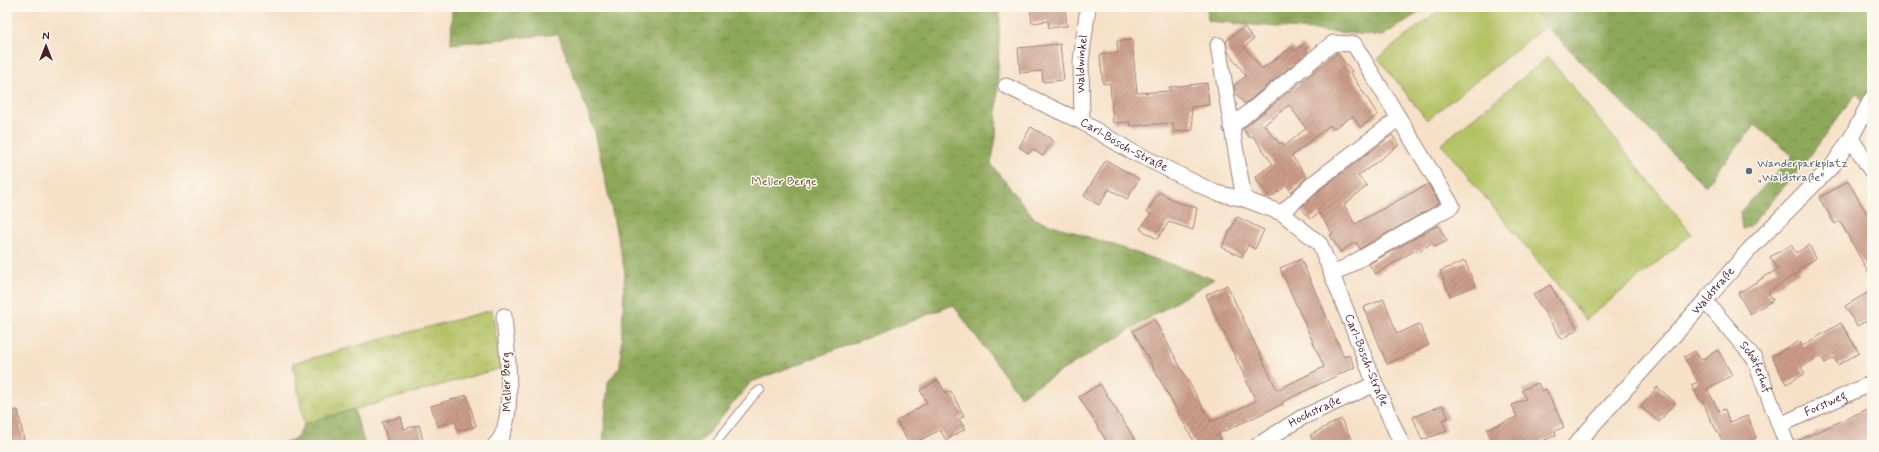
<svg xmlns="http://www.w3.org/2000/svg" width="1879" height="452" font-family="Mynerve,sans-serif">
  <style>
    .grass { fill: url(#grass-tufts); stroke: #7e7048 }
    .forest { fill: url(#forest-crowns); stroke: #6c6442 }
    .garden { fill: #b3c265; stroke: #7e7048 }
    .building { fill: url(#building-hatch); fill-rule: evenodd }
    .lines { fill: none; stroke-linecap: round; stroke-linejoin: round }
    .service-casing { stroke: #a0807a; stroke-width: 10 }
    .minor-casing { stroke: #a0807a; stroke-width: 17 }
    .service { stroke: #fff; stroke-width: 8 }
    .minor { stroke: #fff; stroke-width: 15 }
    .service-dot { fill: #5c6f8a; stroke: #fbf7ec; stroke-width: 1.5 }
    .labels { text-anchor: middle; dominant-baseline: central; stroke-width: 3; stroke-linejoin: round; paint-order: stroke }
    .street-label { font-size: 12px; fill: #4a1f2b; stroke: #fbf7ec }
    .service-label { font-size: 12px; fill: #4e5e75; stroke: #fbf7ec; text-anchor: start }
    .park-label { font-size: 12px; fill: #6a503c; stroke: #fbf7ec }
  </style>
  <defs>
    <pattern id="grass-tufts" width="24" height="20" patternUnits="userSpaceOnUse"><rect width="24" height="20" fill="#b3c265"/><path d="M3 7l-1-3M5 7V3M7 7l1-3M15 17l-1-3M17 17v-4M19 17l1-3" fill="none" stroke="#9ba658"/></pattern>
    <pattern id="forest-crowns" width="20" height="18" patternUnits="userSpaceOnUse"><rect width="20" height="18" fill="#8ea85a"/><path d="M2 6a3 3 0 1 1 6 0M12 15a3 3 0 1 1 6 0" fill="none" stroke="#76884b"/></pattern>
    <pattern id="building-hatch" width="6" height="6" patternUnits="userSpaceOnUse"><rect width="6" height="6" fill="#cb9c88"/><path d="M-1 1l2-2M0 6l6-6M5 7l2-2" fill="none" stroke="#a77f6f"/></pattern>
  </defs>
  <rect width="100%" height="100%" fill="#fbf7ec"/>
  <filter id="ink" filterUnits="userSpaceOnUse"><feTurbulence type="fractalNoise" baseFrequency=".025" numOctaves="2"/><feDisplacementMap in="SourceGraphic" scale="8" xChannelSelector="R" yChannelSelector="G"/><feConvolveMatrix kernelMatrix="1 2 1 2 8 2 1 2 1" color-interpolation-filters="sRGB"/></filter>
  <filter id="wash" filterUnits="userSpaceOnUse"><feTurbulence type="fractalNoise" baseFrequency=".012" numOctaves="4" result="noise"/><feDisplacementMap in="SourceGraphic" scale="16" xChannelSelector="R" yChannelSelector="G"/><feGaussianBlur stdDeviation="0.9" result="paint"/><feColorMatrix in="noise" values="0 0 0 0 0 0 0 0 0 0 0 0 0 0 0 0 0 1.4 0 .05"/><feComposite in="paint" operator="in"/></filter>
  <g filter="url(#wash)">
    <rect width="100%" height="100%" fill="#f6e1c8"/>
    <path class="grass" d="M492,310L501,368L304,424L293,363Z"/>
    <g class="forest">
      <path d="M452,7H1000L996,138L991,164L1035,219L1214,279L1020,396L953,305L751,382L698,445H603L608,382L620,366L625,273L595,132L558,34L451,44Z"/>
      <path d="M1207,7H1428L1382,36L1208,21Z"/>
      <path d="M1531,7H1872V121L1857,92L1803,165L1749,227L1742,229L1740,212L1793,156L1755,125L1705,186L1546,26Z"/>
      <path d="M354,409L365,445H278L297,438L304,424Z"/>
    </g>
    <g class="garden">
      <path d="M1443,7H1531L1546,26L1427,120L1378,58Z"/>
      <path d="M1548,57L1692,234L1586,320L1441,144Z"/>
    </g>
    <g id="blocks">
      <g class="building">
        <path d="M1030,7H1065L1067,26L1049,28L1048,21L1032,23Z"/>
        <path d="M1244,27L1254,39L1244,47L1262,69L1292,47L1295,51L1302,45L1308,52L1245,104L1235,93L1234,85L1246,76L1228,52L1226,41Z"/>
        <path d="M1132,40L1137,93L1170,91L1169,87L1207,83L1209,105L1191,107L1193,130L1174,132L1173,123L1130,126V122L1113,123L1110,83L1103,84L1100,55L1118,53L1117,41Z"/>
        <path d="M1060,44L1064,80L1043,82L1042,71L1020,73L1018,48Z"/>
        <path d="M1337,53L1352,71L1350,72L1378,115L1360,127L1353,116L1333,129L1330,125L1292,156L1307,177L1291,192L1287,185L1270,198L1255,177L1273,164L1253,136L1250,138L1243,129ZM1289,105L1306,128L1285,146L1282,142L1280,144L1264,125Z"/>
        <path d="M1031,127L1053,140L1043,156L1032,149L1029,154L1019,147Z"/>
        <path d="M1392,135L1399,145L1358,176L1367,186L1344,205L1355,224L1428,184L1440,203L1360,249L1356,242L1340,252L1330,235L1333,234L1319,213L1310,219L1301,207L1321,189Z"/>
        <path d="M1106,160L1139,179L1127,199L1109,189L1099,205L1084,196Z"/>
        <path d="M1848,181L1872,223V279L1840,221L1835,224L1819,198Z"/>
        <path d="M1159,192L1177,202L1197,208L1193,230L1169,222L1157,239L1140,229L1151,214L1147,212Z"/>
        <path d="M1237,217L1264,230L1255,249L1248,245L1242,257L1222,247Z"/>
        <path d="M1438,225L1447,241L1435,247L1432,243L1417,252L1416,250L1375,274L1369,264Z"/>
        <path d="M1791,245L1796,253L1809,245L1816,258L1798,270L1799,272L1768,292L1773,300L1750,314L1738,293L1778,269L1770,257Z"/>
        <path d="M1301,259L1344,357L1349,355L1355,367L1282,402L1283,404L1218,434L1224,445H1196L1133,331L1154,319L1211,422L1256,401L1206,295L1227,285L1277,390L1324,367L1280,268Z"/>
        <path d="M1465,261L1475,286L1450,296L1440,271Z"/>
        <path d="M1550,285L1578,329L1562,339L1533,295Z"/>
        <path d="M1872,290V318L1857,326L1845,306Z"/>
        <path d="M1384,299L1397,334L1419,324L1429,345L1387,364L1364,307Z"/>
        <path d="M1841,323L1859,353L1838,365L1834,358L1825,363L1821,356L1801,367L1805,374L1786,384L1772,356L1800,341L1802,346Z"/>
        <path d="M1718,350L1732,375L1707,389L1719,411L1725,409L1729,422L1748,416L1756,438L1737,445H1725L1709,417L1703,401L1701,402L1691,385L1698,382L1684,357L1695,351L1701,360Z"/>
        <path d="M938,380L946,393L951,391L964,416L959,419L965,429L946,440L940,430L910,445L896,421L927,403L920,390Z"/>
        <path d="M1538,383L1542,391L1546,389L1564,427L1555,431L1556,435L1535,445H1493L1487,429L1517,417L1512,405L1526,399L1522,390Z"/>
        <path d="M1100,384L1129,430L1138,445H1109L1101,432L1079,397Z"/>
        <path d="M1657,387L1675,402L1659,422L1641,407Z"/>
        <path d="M467,395L476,426L458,431L455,421L438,426L431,406Z"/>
        <path d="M1443,405L1448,418L1442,420L1447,431L1422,440L1413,417Z"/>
        <path d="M1872,407V445H1796L1795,442Z"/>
        <path d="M18,410L25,445H7V412Z"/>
        <path d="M401,417L404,429L419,425L424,445H389L382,422Z"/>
        <path d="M1341,419L1353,442L1347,445H1315L1310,435Z"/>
      </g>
    </g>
  </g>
  <g filter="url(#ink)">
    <use href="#blocks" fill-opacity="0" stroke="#a0807a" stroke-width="1"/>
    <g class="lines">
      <g class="service-casing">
        <path id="service" d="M714,445L754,395L760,390"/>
      </g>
      <g class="minor-casing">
        <g id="minor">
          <path d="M1218,45L1244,199"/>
          <path id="s1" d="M1006,86L1082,122L1129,150L1216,193L1244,199L1282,213L1320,244L1375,384L1402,445"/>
          <path id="s2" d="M1082,122L1081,61L1088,7"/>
          <path d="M1231,127L1333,43L1354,44L1452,206L1332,275"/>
          <path d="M1851,138L1872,172"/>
          <path d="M1282,213L1315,182L1399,118"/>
          <path id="s3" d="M1705,301L1754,358L1787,445"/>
          <path id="s4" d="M1780,425L1872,383"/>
          <path d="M495,445C518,425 506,346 504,316"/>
          <path id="s5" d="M1258,445L1301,418L1375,384"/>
          <path id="s6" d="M1575,445L1705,301L1749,250L1833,165L1851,138L1872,98"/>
        </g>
      </g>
      <use href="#service" class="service"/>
      <use href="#minor" class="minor"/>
    </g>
  </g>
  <circle class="service-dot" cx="1749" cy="171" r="4"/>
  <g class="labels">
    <g class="street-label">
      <text stroke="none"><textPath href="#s2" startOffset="58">Waldwinkel</textPath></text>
      <text stroke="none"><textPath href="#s1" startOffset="132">Carl-Bösch-Straße</textPath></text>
      <text stroke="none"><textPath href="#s6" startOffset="207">Waldstraße</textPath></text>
      <text stroke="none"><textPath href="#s1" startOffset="479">Carl-Bösch-Straße</textPath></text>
      <text stroke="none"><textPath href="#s3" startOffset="84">Schäferhof</textPath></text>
      <text transform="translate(507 382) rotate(-92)">Meller Berg</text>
      <text stroke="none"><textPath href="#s4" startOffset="50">Forstweg</textPath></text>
      <text stroke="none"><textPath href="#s5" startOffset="66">Hochstraße</textPath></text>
    </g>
    <g class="service-label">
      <text x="1757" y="164">Wanderparkplatz<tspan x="1757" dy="14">„Waldstraße“</tspan></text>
    </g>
    <g class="park-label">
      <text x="784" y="182">Meller Berge</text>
    </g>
  </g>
  <rect width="1879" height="452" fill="none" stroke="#fbf7ec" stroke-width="24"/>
  <g transform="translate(46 46)" stroke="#fbf7ec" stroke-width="3" paint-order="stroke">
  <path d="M0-3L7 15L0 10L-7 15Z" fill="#4a1f2b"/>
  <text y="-6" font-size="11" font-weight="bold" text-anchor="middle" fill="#4a1f2b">N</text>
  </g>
</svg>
